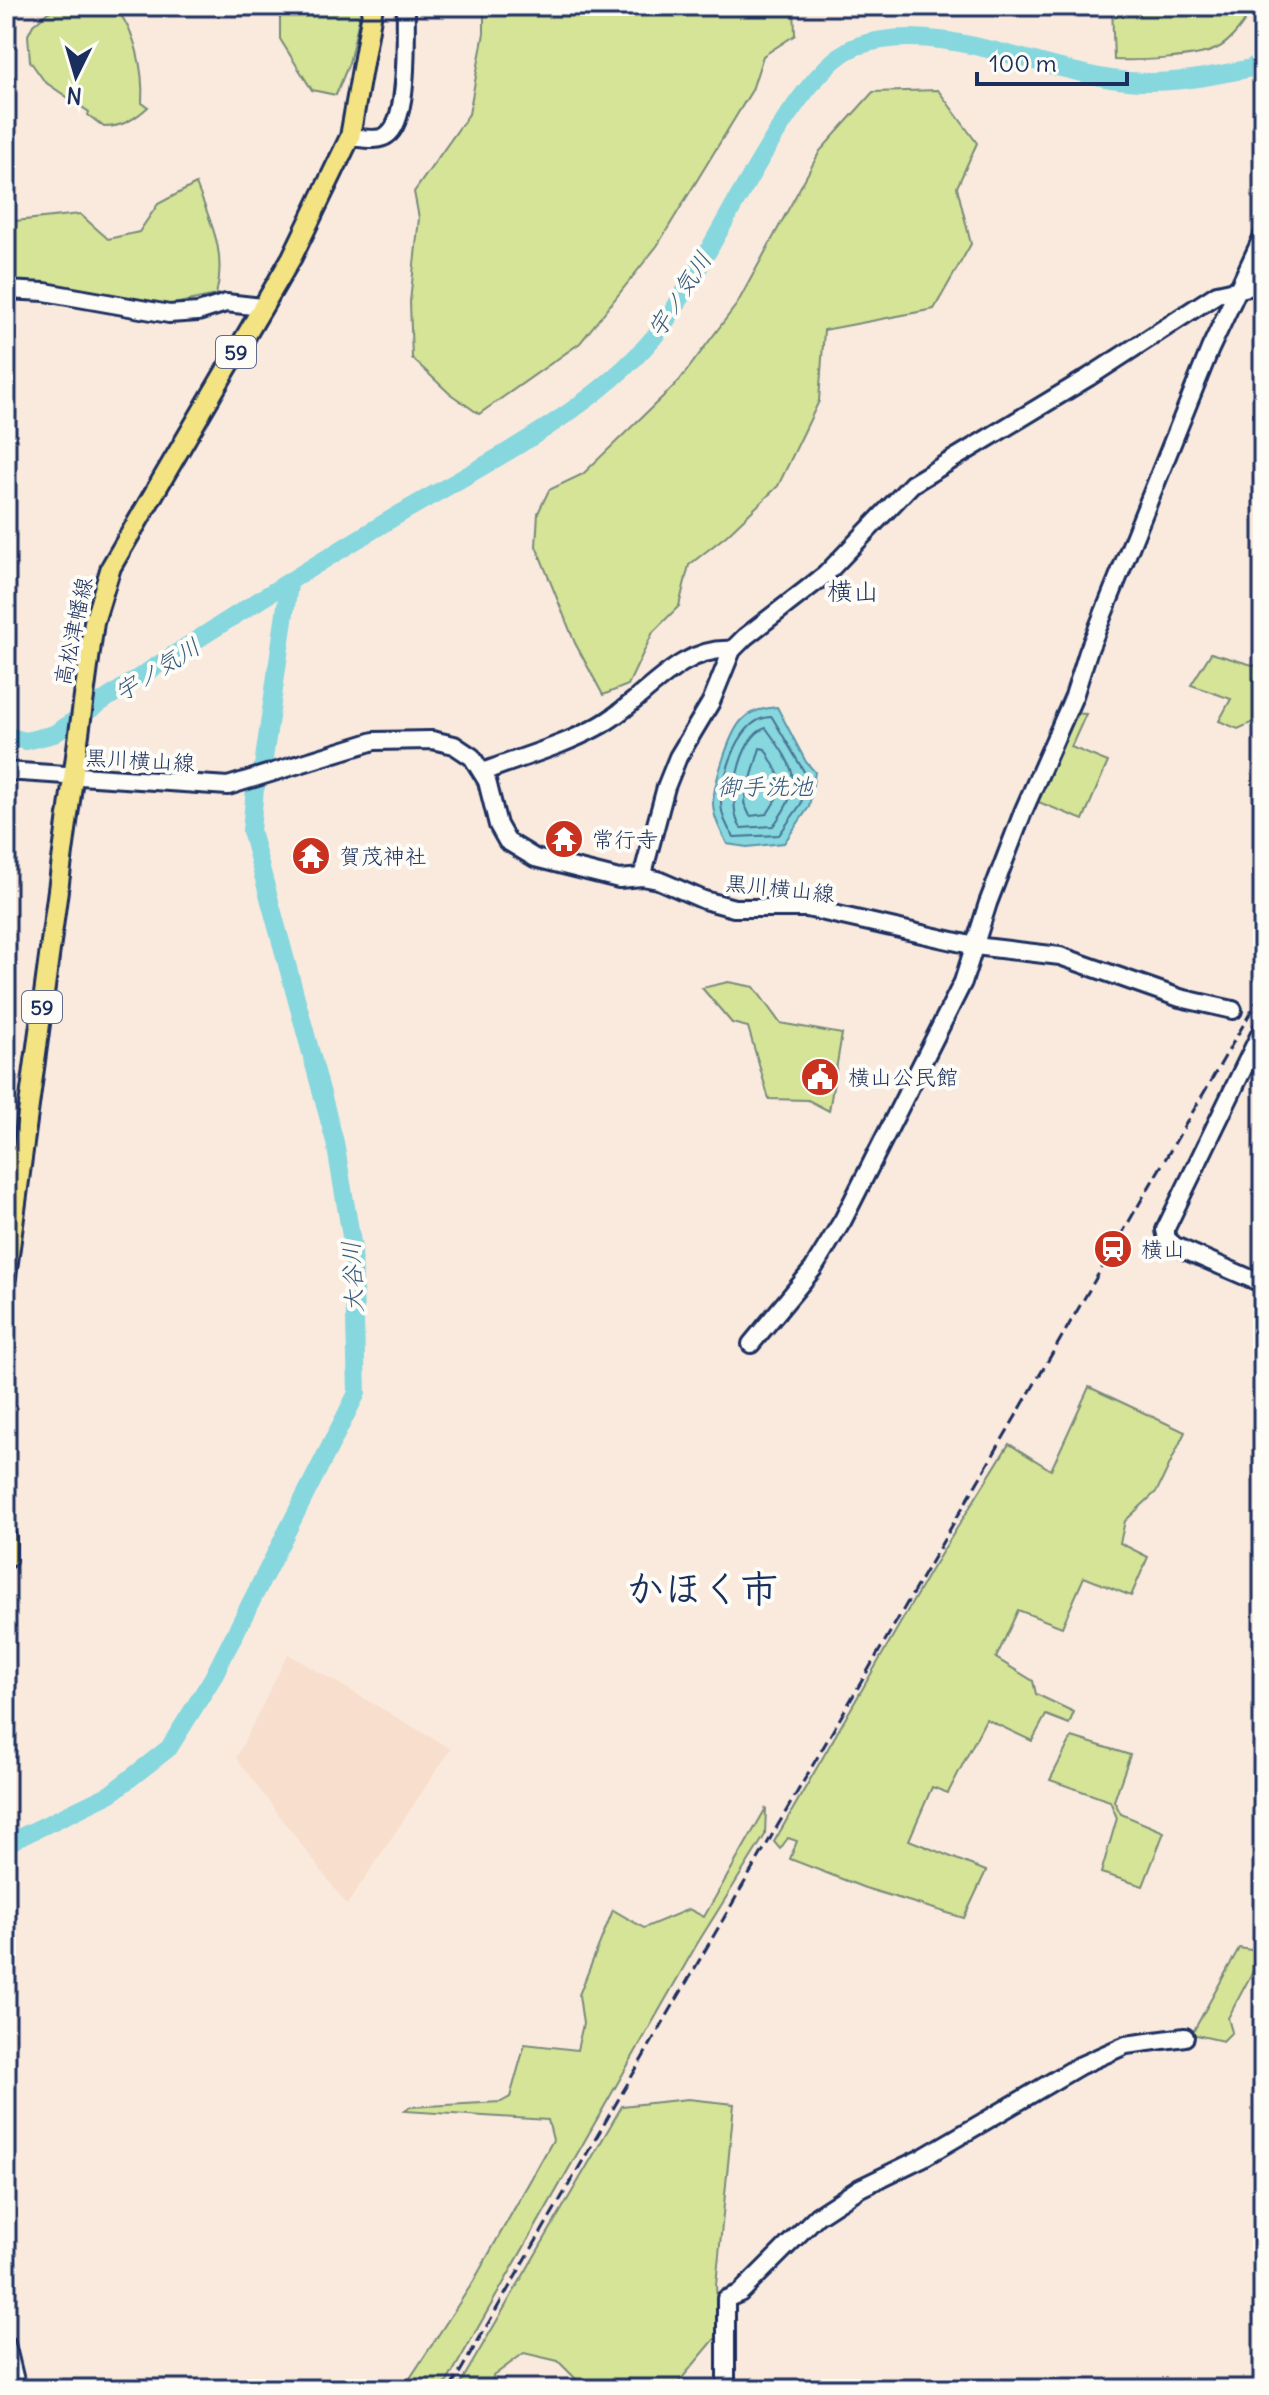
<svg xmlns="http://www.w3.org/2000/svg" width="1269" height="2395" font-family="Delius,'Klee One',sans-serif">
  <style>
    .built { fill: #f8decc }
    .green { fill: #d6e497; stroke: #788a7a; stroke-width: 2 }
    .water { fill: #86d7de; stroke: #5b94ab; stroke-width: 2 }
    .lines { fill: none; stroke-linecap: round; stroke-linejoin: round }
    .shore { stroke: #467291; stroke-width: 2 }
    .river { stroke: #86d7de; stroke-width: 18 }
    .secondary-casing { stroke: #1b2f5e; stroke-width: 22 }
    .primary-casing { stroke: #1b2f5e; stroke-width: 24 }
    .secondary { stroke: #fdfcf7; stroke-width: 16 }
    .primary { stroke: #f4e382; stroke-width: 18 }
    .rail { stroke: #1b2f5e; stroke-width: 3; stroke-dasharray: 12 6; stroke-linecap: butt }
    .labels { text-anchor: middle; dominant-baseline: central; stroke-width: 8; stroke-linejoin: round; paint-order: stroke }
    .shield { fill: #fdfcf7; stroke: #5f6c8c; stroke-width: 2 }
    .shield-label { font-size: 20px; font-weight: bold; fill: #1b2f5e }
    .street-label { font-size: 22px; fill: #1b2f5e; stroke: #fdfcf7 }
    .poi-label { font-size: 22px; fill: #1b2f5e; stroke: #fdfcf7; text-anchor: start }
    .water-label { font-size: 24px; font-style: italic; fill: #36597e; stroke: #fdfcf7 }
    .quarter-label { font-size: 26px; fill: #1b2f5e; stroke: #fdfcf7 }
    .town-label { font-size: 38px; font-weight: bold; fill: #1b2f5e; stroke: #fdfcf7 }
  </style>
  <rect width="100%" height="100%" fill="#faeade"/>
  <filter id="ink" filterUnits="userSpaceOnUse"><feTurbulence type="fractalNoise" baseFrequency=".0125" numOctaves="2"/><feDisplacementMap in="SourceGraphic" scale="16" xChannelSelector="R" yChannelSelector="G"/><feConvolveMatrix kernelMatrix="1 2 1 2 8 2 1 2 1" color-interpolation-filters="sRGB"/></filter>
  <g filter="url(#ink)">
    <path class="built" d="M288,1654L451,1749L347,1905L236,1758Z"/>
    <g class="green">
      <path d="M63,6H112C136,26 144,73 142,103L148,107C135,119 122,127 104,127L88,115L89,112L45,82L30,61L28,35L33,25L48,12Z"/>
      <path d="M280,6H362L349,63L336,95L312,90L280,39Z"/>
      <path d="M484,6H794L795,35L763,56L752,90L657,246L580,343L479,414L449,393L412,358L410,302L419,218L414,192L469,114L484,33Z"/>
      <path d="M1112,6H1252C1248,20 1230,43 1216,49C1195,59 1137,61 1114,60Z"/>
      <path d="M938,90L977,143L957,187L971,244L934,309L824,330L819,401L778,486L727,535L689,565L679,606L653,632L628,685L603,695L575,643L536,546L538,513L549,490L583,474L679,381L737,304L820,151L873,92Z"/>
      <path d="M196,184C211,223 227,252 216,295L169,305L36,283H6V222L80,214L108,239L139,232L158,204Z"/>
      <path d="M1211,653L1263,668V727L1253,722L1238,729L1219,721L1231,699L1191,685Z"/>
      <path d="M1071,713L1086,714L1071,747L1108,762L1083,820L1036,801Z"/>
      <path d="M728,982L754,987L780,1023L842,1034L829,1111L808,1100L769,1099L748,1027L732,1023L702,988Z"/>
      <path d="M1089,1387L1185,1432L1157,1491L1125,1521L1120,1543L1148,1557L1131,1596L1084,1577L1062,1627L1018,1610L996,1658L1033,1681L1036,1694L1074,1712L1069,1724L1046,1715L1032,1741L986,1719L948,1793L932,1787L909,1840L986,1871L964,1918L865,1888L790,1859L797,1841L788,1838L780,1849L774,1842L931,1570L1009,1444L1051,1470Z"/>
      <path d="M1072,1737L1130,1755L1114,1801L1121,1814L1164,1832L1143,1886L1101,1873L1117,1818L1110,1801L1050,1780Z"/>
      <path d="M766,1808L765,1835L697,1944L443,2389H403L473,2282L553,2140L548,2120L405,2111L410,2107L501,2102L510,2097L525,2044L577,2050L583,2024L579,1995L613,1910L644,1928L689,1909L704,1917Z"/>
      <path d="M1239,1948L1263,1952L1228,2018L1232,2032L1223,2041L1192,2034Z"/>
      <path d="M688,2099L734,2104L716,2285L719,2334L673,2389H649L636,2381L625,2389H586L558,2361L524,2353L493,2376L492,2389H457L622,2106Z"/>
    </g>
    <path class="water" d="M777,707L806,762L815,772L809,807L784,843L747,847L727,844C721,831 713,817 713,803C714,784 729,733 742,720C751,710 764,709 777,707Z"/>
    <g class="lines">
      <g class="shore">
        <path d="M772,717L806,775L801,804L779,835L734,837C727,828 721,814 721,802C723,774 739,716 772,717Z"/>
        <path d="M766,728C796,769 805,784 773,826L741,828C725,807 739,735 766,728Z"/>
        <path d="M760,748L765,749C782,781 788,783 767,814L750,816L744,803Z"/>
      </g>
      <g class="river">
        <path d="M6,736L26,741L54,734C162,660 274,590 386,522C473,470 589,415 654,337C705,276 790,70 857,46C934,19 1033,67 1111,79C1160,87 1203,78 1251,68L1263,60"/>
        <path d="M6,1844L110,1794L169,1748L212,1679L357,1393L353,1248L335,1142L251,831L255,789L263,766L289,585"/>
      </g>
      <g class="secondary-casing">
        <g id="secondary">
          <path d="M350,137C361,138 378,142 387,135C410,120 405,33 406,6"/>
          <path d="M6,290L45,292L169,314L198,312L226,303L262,307"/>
          <path d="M6,771L228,786L374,741L432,740L454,745L472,757L487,781L498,825L507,841L535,858L619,879L642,877L658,880L704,900L734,908H807L975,946L1060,956L1180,998L1233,1010"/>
          <path d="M483,772C521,757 560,747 597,727C642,704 676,646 732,650"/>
          <path d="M642,877L666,787L678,757L711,702L732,650L745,637L825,575L912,484L1089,377L1217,294L1263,284"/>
          <path d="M1263,1028L1165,1230L1167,1239L1175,1246L1263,1284"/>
          <path d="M751,1344L813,1269L843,1220L963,982L988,903L1023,812L1074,696L1088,652L1210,349L1263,236"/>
          <path d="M6,2344L17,2389"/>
          <path d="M726,2389V2299L740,2293L817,2216L860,2188L922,2158L1079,2066L1126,2045L1185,2037"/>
        </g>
      </g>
      <g class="primary-casing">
        <g id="primary">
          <path d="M6,1277L94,622L111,567L292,257L350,137L373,6"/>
          <path d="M6,1537V1559"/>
        </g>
      </g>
      <use href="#secondary" class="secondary"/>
      <use href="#primary" class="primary"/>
      <path class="rail" d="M450,2389L1263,991"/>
    </g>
  </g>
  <defs>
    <g id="temple-disc" transform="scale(2)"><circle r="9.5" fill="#c8321e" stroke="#fdfcf7"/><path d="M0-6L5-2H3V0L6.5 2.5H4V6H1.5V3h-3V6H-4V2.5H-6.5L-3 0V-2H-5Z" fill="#fff"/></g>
    <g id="civic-disc" transform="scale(2)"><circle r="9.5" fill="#c8321e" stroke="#fdfcf7"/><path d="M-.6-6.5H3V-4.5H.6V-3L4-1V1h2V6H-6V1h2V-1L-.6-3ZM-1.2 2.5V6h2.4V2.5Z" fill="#fff"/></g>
    <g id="station-disc" transform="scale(2)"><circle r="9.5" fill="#c8321e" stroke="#fdfcf7"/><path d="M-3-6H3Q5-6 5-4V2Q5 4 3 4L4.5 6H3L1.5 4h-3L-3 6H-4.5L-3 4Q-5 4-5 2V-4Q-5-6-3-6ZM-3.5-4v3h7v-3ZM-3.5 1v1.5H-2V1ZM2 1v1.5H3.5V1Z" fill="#fff"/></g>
  </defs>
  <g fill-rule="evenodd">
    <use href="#temple-disc" x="564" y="839"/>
    <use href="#temple-disc" x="311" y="856"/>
    <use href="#civic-disc" x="820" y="1077"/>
    <use href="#station-disc" x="1113" y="1249"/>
  </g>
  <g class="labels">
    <g class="shield">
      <rect x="216" y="336" width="40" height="32" rx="6"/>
      <rect x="22" y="991" width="40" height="32" rx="6"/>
    </g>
    <g class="shield-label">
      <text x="236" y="352">59</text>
      <text x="42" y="1007">59</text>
    </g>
    <g class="street-label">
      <text transform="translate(73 631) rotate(-78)">高松津幡線</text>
      <text transform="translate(140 760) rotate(3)">黒川横山線</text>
      <text transform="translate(780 888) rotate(6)">黒川横山線</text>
    </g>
    <g class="poi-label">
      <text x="592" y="839">常行寺</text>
      <text x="339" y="856">賀茂神社</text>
      <text x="848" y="1077">横山公民館</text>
      <text x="1141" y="1249">横山</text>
    </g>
    <g class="water-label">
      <text transform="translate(679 294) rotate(-57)">宇ノ気川</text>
      <text transform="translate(157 669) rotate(-32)">宇ノ気川</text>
      <text x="765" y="786">御手洗池</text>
      <text transform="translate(352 1277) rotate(-93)">大谷川</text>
    </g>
    <g class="quarter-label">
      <text x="853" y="590">横山</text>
    </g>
    <g class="town-label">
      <text x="702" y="1588">かほく市</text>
    </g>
  </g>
  <rect width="1269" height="2395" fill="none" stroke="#fdfcf7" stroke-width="32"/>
  <rect x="16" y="16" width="1237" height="2363" fill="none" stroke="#1b2f5e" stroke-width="3" filter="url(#ink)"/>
  <g transform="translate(76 76) rotate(185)" stroke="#fdfcf7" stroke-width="6" paint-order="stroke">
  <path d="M0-6L14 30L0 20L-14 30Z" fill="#1b2f5e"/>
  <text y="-12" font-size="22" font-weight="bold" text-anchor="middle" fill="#1b2f5e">N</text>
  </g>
  <path d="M977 72v12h150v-12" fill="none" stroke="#1b2f5e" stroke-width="4"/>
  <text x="989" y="72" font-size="24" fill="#1b2f5e" stroke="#fdfcf7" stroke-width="6" paint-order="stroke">100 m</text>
</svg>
